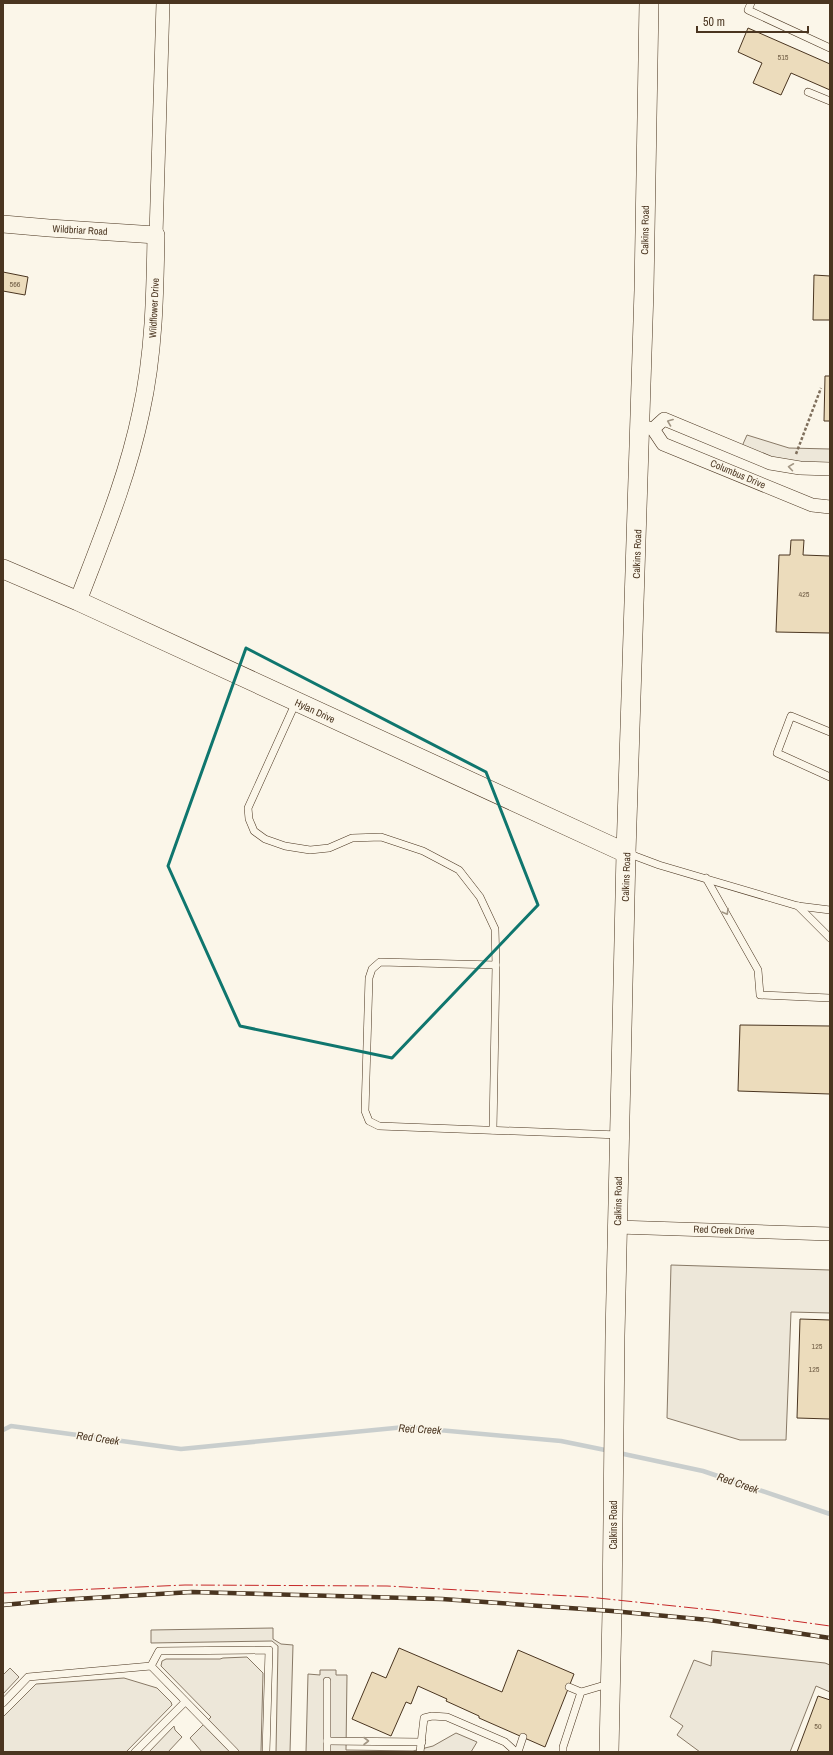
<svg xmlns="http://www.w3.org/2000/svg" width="833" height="1755" font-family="'Archivo Narrow',sans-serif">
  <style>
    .parking { fill: #ede7d9; stroke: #887966 }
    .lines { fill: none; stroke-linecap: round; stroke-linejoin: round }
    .stream { stroke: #c9cecd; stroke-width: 4.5 }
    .building { fill: #ecdcbc; stroke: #4a3520 }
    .service-casing { stroke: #4a3520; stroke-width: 8 }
    .minor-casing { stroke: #4a3520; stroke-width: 14 }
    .tertiary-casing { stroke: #4a3520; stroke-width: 18 }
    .secondary-casing { stroke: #4a3520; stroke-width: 20 }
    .path { stroke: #7f6f5c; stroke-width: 2.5; stroke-dasharray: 3 2; stroke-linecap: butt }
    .service { stroke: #fbf6e9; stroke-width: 7 }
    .minor { stroke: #fbf6e9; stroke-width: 13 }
    .tertiary { stroke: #fbf6e9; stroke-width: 17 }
    .secondary { stroke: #fbf6e9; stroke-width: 19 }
    .rail-casing { stroke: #4a3520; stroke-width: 4.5 }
    .rail { stroke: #fbf6e9; stroke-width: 3; stroke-dasharray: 9; stroke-linecap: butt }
    .power { stroke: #c62828; stroke-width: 1; stroke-dasharray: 14 3 2 3; stroke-linecap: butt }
    .oneway { stroke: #a29684 }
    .marked { fill: none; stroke: #0f766e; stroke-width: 3; stroke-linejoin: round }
    .labels { text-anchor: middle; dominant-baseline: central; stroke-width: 3; stroke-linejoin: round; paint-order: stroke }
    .number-label { font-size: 8px; fill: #725f47 }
    .street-label { font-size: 10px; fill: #4a3520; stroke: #fbf6e9 }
    .water-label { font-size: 11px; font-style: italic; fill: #4a3520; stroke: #fbf6e9 }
  </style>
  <rect width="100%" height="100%" fill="#fbf6e9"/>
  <g class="parking">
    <path d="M747,435L789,448L830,449V472L739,453Z"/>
    <path d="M671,1265L830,1270V1313L791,1312L786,1440H740L667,1418Z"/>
    <path d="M273,1628V1639L281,1644L293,1645L290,1752H276L278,1646L272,1641L151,1643V1630Z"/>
    <path d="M712,1651L825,1663L830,1665V1692L816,1686L790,1752H700L677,1735L683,1726L670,1717L694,1660L711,1666Z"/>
    <path d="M247,1657L263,1673L261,1752H202L190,1738L211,1717L161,1666L162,1661L166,1659H220L223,1658Z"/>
    <path d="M10,1668L19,1677L3,1694V1675Z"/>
    <path d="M320,1670H336V1675H347L346,1750L413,1751L433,1746L456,1733L477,1742L471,1752H306L308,1674L320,1675Z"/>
    <path d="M124,1678L157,1688L171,1702L172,1705L126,1752H3V1717L36,1684Z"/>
    <path d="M174,1726L175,1730L182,1737L168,1752H149Z"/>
  </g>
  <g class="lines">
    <g class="stream">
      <path d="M3,1430L11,1426L181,1449L405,1427L561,1441L610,1451"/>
      <path d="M619,1453L703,1471L830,1514"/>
    </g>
  </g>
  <g class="building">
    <path d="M748,28L830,64V90L791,73L781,95L753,83L762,63L738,52Z"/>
    <path d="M3,272L28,277L25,295L3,291Z"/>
    <path d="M814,275L830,276V320H813Z"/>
    <path d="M825,376H830V421H824Z"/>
    <path d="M791,540H804L803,555L830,556V633L776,632L779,555H790Z"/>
    <path d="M740,1025L830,1026V1094L738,1091Z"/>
    <path d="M800,1319L830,1320V1419L797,1418Z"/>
    <path d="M399,1648L502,1692L518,1650L574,1674L545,1747L479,1718V1716L446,1701L447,1699L418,1686L411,1704L406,1702L391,1736L352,1719L372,1672L386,1678Z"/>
    <path d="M818,1696L830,1700V1752H797Z"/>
  </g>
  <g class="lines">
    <g class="service-casing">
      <g id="service">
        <path d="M751,3L748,10L830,48"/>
        <path d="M808,92L830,101"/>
        <path d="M296,702L248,808L249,819L254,831L265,839L285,846L310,850L329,848L352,838L381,837L423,851L459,870L480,897L495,929L496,965L380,962L372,969L369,978L365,1111L369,1121L379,1126L619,1135"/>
        <path d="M830,732L791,716L777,753L830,777"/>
        <path d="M627,853L659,865L798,906L830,910"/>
        <path d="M706,878L758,970L760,995L830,998"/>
        <path d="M798,906L830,938"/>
        <path d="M493,1130L496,965"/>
        <path d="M151,1666L159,1651L269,1650L266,1752"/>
        <path d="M569,1687L581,1692"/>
        <path d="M3,1703L28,1677L151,1666L235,1752"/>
        <path d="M327,1741L422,1742"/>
        <path d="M135,1752L185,1702"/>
        <path d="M327,1752V1681"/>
        <path d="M420,1752L424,1718L432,1716L447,1717L505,1742L516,1752"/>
        <path d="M518,1752L523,1737"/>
        <path d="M563,1752V1747L581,1692L608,1684"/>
      </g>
    </g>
    <g class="minor-casing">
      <g id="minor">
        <path d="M156,235L163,3"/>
        <path d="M640,426L653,429L663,444L812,505L830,507"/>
        <path d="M653,429L664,419L770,463L800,468L830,469"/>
        <path d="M617,1227L830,1234"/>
      </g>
    </g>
    <g class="tertiary-casing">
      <path id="tertiary" d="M3,224L49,228L156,235C155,294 154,354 141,412C127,479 102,538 78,601"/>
    </g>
    <g class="secondary-casing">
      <g id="secondary">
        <path d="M3,569L78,601L626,853"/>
        <path d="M609,1752L612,1611L615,1336L626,853L644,290L649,3"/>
      </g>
    </g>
    <path class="path" d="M796,454L821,388"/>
    <use href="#service" class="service"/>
    <use href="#minor" class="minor"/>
    <use href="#tertiary" class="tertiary"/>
    <use href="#secondary" class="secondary"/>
    <g class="rail-casing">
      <path id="rail" d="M3,1605L59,1600L192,1592L442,1599L612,1611L709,1620L830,1638"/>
    </g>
    <use href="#rail" class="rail"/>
    <path class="power" d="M3,1593L185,1585L387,1586L588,1597L722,1611L830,1626"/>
  </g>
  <defs><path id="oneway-chevron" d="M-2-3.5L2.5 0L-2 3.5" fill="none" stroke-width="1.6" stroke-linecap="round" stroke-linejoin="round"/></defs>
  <g class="oneway">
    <use href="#oneway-chevron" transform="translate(670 422) rotate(-159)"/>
    <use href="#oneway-chevron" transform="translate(791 467) rotate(-172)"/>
    <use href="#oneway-chevron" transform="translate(726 912) rotate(60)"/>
    <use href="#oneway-chevron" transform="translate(366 1741)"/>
  </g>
  <path class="marked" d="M246,648L486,772L538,905L392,1058L240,1026L168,866Z"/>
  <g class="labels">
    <g class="number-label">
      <text x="783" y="57">515</text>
      <text x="15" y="284">566</text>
      <text x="804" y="594">425</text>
      <text x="817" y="1346">125</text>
      <text x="814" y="1369">125</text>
      <text x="818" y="1726">50</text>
    </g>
    <g class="street-label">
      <text transform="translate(80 230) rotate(3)">Wildbriar Road</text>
      <text transform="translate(645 230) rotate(-89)">Calkins Road</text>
      <text transform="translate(154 308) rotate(-87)">Wildflower Drive</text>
      <text transform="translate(738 474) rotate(23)">Columbus Drive</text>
      <text transform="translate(637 554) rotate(-88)">Calkins Road</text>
      <text transform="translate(315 711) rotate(25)">Hylan Drive</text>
      <text transform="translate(626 877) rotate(-88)">Calkins Road</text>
      <text transform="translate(618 1201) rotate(-89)">Calkins Road</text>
      <text transform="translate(724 1230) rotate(2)">Red Creek Drive</text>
      <text transform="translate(613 1525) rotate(-90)">Calkins Road</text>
    </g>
    <g class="water-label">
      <text transform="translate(420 1429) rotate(3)">Red Creek</text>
      <text transform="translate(98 1438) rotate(8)">Red Creek</text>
      <text transform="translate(738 1483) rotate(19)">Red Creek</text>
    </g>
  </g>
  <rect width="833" height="1755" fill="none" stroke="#4a3520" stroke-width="8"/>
  <path d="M697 26v6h111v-6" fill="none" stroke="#4a3520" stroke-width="2"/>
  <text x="703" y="26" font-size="12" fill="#4a3520" stroke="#fbf6e9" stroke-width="3" paint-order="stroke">50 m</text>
</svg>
